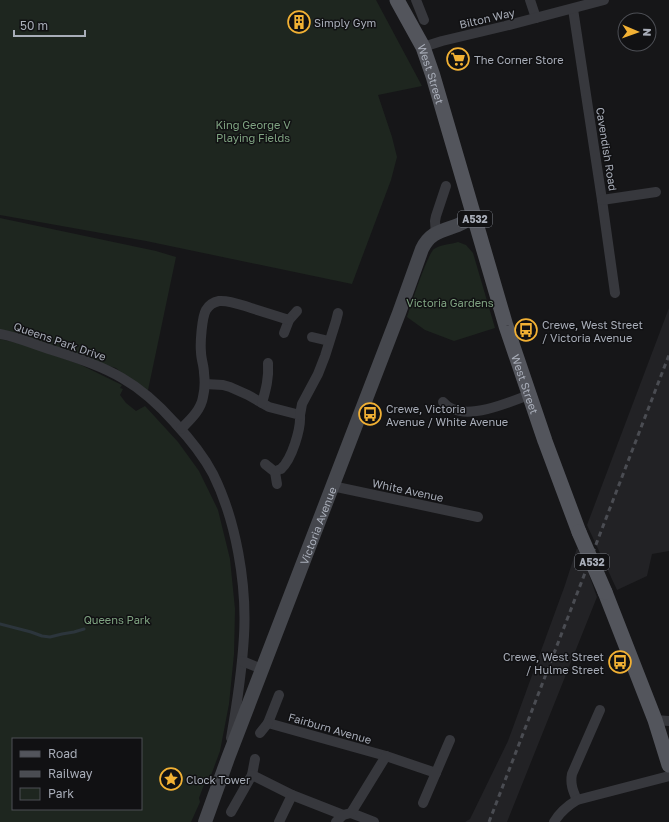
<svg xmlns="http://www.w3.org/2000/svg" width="669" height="822" font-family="'Golos Text',sans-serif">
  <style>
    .built { fill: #222225 }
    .green { fill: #1e261f; fill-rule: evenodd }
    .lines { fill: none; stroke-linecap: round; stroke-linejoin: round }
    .stream { stroke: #2c353c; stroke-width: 3 }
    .street { stroke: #37383d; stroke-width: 10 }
    .secondary { stroke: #45474d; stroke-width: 14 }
    .primary { stroke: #53555c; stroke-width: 15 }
    .rail { stroke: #4a4c52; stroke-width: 3; stroke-dasharray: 5 4; stroke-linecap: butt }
    .primary-bridge { stroke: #53555c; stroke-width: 15 }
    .labels { text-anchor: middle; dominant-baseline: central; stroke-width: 3; stroke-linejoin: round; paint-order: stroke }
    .shield { fill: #111113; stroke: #7b7e86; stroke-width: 1 }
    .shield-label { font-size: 10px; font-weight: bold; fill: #a8adb8 }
    .street-label { font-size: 11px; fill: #a8adb8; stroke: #111113 }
    .poi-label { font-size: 11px; fill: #a8adb8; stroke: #111113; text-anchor: start }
    .park-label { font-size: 11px; fill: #7fa381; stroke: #111113 }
  </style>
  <rect width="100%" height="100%" fill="#161618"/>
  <g class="built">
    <path d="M669,308V551L652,554L647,576L617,590L587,525Z"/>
    <path d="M577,548L584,561L597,597L507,822H465L470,819L508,741L565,585Z"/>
  </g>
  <g class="green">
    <path d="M0,0H376L422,86L378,95L392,137L397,157L391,180L352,284L146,241L0,215Z"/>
    <path d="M0,218L156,251L176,257L147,395L116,368L2,334L0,332Z"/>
    <path d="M458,242L466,245L473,253L495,328L454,341L425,330L407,317C411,305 427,255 434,249C439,245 452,244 458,242Z"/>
    <path d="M0,339L22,344L79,364L122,385L120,388L123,389L120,395L126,403L136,411L145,406L178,442L199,471L218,510L230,559L235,609L234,654L229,704L220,751L210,778L205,782L199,798L200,802L191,822H0ZM13,739H141V809H13Z"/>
  </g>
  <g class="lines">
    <path class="stream" d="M0,624L31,632L42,636L50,637L62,634L74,632L84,629"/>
    <g class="street">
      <path d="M416,0L424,20"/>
      <path d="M530,0L536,18"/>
      <path d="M573,9L602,200L615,293"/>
      <path d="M423,47L442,41L505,26L604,0"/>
      <path d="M602,200L656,192"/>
      <path d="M436,234L435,221L436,216L446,186"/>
      <path d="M284,333L289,320L297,311"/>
      <path d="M0,334C18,337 35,345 52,350C76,358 100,365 122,378C143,390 159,405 175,423C189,438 203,455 213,474C236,520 247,584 244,636C242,670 237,704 231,738"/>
      <path d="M312,337L329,341"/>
      <path d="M205,384L223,385L230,387L248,395L269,407L300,415C301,429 292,459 281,469C280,469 276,471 275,472"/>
      <path d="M443,402C446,405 449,408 453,409C473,418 510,402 529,395"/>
      <path d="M262,403C266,389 269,378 268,363"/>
      <path d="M300,415L302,404L318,374L325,356L336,321L338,313"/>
      <path d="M181,429C190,420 201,410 203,397C205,389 205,381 204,373C204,366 201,359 201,352C200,343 202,317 206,310C209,305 214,302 219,301C230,300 241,305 251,308C264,312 276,316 289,320"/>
      <path d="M265,464L275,472L277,484"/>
      <path d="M332,486L478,517"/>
      <path d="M242,661L262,669"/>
      <path d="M279,695L268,723L386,756L436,773"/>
      <path d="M655,720L669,721"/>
      <path d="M260,733L268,723"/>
      <path d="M252,775L255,759"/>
      <path d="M577,800C573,791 570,784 572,774L600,710"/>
      <path d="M423,803L450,740"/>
      <path d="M231,812L252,775L292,795"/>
      <path d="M351,813L374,822"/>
      <path d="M279,822L292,795L343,815"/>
      <path d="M336,822L343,815L351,813L386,756"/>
      <path d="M554,822C560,812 567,806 577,800L669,776"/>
    </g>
    <path class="secondary" id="s1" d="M205,822L228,758L399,313L422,249C430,232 442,231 458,225C463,223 469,219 474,216"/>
    <g class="primary">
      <path id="s2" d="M397,0L423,47L433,76L506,326L545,441L579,532"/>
      <path d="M605,592L655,720L669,765"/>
    </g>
    <path class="rail" d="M489,822L669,355"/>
    <path class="primary-bridge" d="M579,532L605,592"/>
  </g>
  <defs>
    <g id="building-ring" transform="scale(1.15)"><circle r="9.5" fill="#111113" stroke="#f2b134" stroke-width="1.5"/><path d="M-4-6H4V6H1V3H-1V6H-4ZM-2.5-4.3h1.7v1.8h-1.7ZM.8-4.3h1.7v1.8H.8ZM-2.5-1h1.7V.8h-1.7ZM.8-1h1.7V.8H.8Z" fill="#f2b134"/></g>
    <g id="supermarket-ring" transform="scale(1.15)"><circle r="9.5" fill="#111113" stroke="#f2b134" stroke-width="1.5"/><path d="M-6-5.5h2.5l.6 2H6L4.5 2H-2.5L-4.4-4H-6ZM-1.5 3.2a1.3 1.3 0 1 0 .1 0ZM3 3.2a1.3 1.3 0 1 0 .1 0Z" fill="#f2b134"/></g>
    <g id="bus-ring" transform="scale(1.15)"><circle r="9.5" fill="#111113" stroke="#f2b134" stroke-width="1.5"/><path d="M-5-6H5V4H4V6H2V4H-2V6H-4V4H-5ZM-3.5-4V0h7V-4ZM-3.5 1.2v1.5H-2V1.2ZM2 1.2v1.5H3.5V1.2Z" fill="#f2b134"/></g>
    <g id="sight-ring" transform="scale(1.15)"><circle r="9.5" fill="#111113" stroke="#f2b134" stroke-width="1.5"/><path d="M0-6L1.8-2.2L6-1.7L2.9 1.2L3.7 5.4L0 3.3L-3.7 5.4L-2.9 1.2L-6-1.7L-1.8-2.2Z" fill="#f2b134"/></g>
  </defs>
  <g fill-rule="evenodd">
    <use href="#building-ring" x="299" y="22"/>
    <use href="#supermarket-ring" x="458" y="59"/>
    <use href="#bus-ring" x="526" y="330"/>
    <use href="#bus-ring" x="370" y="414"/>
    <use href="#bus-ring" x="620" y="662"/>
    <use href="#sight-ring" x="171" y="779"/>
  </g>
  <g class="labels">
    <g class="shield">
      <rect x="458" y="211" width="34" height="16" rx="3"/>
      <rect x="575" y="554" width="34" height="16" rx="3"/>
    </g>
    <g class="shield-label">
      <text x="475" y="219">A532</text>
      <text x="592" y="562">A532</text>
    </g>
    <g class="street-label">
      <text transform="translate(487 18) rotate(-13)">Bilton Way</text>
      <text stroke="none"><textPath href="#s2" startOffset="82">West Street</textPath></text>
      <text transform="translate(607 149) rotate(81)">Cavendish Road</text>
      <text transform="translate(60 341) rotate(19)">Queens Park Drive</text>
      <text stroke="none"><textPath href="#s2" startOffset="406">West Street</textPath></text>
      <text transform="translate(408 490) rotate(12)">White Avenue</text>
      <text stroke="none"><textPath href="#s1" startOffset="317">Victoria Avenue</textPath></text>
      <text transform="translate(330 728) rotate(16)">Fairburn Avenue</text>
    </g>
    <g class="poi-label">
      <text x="314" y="22">Simply Gym</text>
      <text x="474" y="59">The Corner Store</text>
      <text x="542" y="324">Crewe, West Street<tspan x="542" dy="13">/ Victoria Avenue</tspan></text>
      <text x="386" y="408">Crewe, Victoria<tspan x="386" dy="13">Avenue / White Avenue</tspan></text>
      <text x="604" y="656" text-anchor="end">Crewe, West Street<tspan x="604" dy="13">/ Hulme Street</tspan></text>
      <text x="186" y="779">Clock Tower</text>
    </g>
    <g class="park-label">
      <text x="253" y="124">King George V<tspan x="253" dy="13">Playing Fields</tspan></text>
      <text x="450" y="302">Victoria Gardens</text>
      <text x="117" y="619">Queens Park</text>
    </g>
  </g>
  <rect x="12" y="738" width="130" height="72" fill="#111113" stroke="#4d4f55"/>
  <rect x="20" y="751" width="20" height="6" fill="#53555c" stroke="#4d4f55"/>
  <text x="48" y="758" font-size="12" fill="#a8adb8">Road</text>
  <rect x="20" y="771" width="20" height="6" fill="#4a4c52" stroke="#4d4f55"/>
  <text x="48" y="778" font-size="12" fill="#a8adb8">Railway</text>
  <rect x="20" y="788" width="20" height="12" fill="#1e261f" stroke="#4d4f55"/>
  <text x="48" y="798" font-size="12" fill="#a8adb8">Park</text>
  <g transform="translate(637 32) rotate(92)"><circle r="19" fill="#111113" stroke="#4d4f55"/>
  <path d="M0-3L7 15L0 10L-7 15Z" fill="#f2b134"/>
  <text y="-6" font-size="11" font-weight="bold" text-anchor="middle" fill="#a8adb8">N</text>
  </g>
  <path d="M14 30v6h71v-6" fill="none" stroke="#a8adb8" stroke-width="2"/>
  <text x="20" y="30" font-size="12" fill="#a8adb8" stroke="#111113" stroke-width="3" paint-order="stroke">50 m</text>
</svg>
